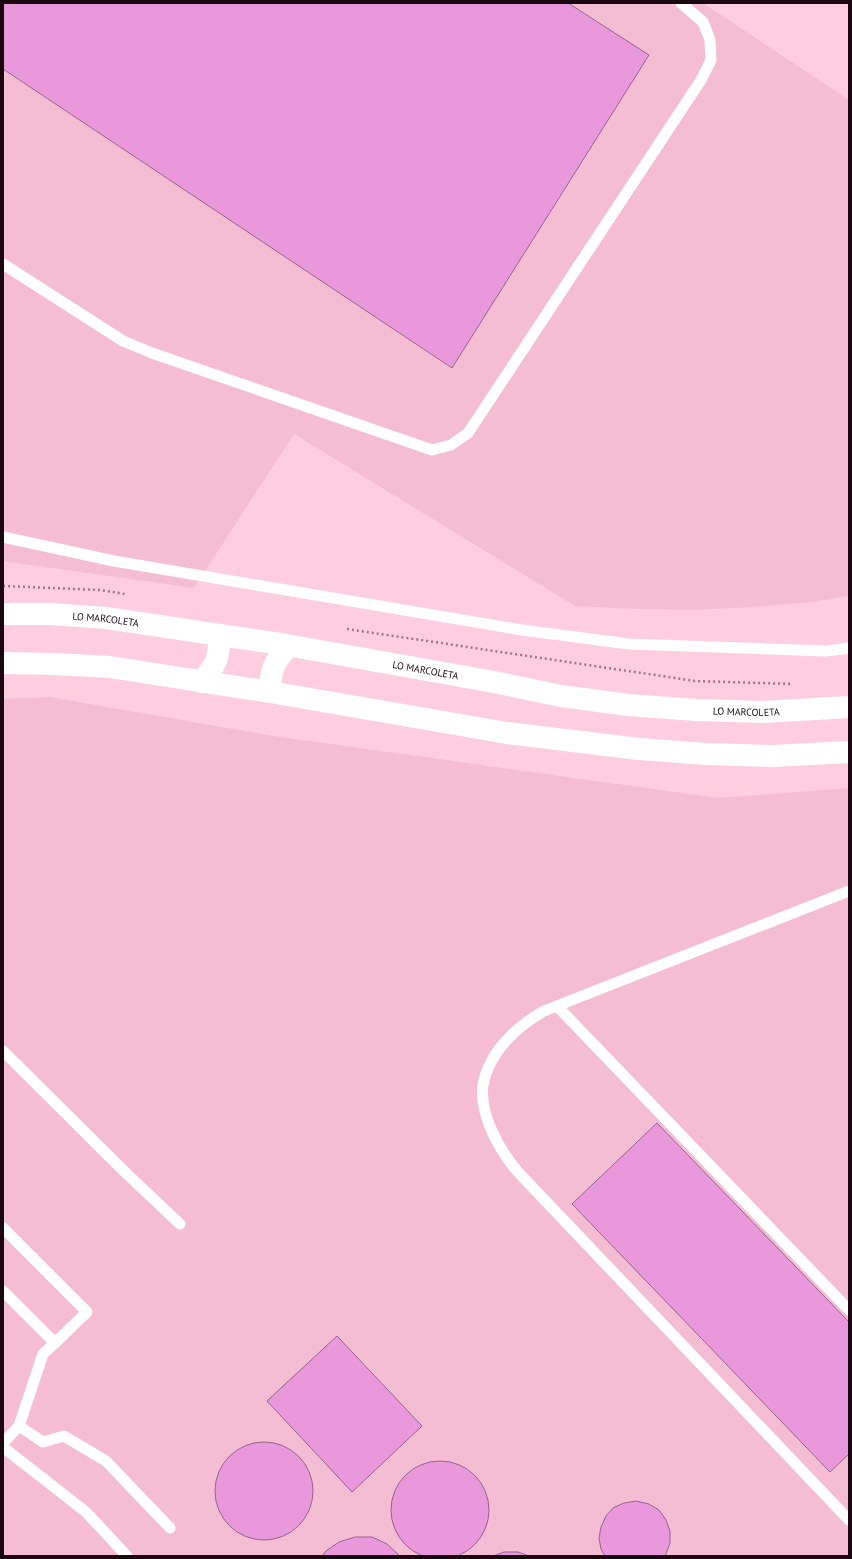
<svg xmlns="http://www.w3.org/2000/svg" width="852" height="1559" font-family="'PT Sans',sans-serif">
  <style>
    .built { fill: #f5bdd4 }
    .building { fill: #e998dc; stroke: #92668b }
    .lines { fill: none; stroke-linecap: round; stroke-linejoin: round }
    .path { stroke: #9c7887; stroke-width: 2.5; stroke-dasharray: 2 3; stroke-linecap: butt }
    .lane { stroke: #fff; stroke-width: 11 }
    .secondary { stroke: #fff; stroke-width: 22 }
    .labels { text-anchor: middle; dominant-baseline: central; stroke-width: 4; stroke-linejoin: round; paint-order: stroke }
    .street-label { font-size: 10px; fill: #1a0710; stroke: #fdfdfd }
  </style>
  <rect width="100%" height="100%" fill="#fecde0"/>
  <g class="built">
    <path d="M3,3H703L849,100V596L811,602L752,607L693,610L634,609L575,606L294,434L194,588L3,561Z"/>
    <path d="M50,697L267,735L718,798L849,788V1556H3V699Z"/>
  </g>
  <g class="building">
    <path d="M3,3H568L649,55L452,368L3,69Z"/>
    <path d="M657,1123L849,1322V1454L830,1472L572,1204Z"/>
    <path d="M337,1336L422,1426L352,1492L267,1401Z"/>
    <circle cx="264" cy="1491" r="49"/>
    <circle cx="440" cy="1510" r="49"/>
    <path d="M636,1501L649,1504L659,1510L666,1520L670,1531V1543L666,1554L665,1556H605L601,1549L599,1538L601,1527L606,1516L613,1508L624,1503Z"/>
    <path d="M355,1537H372L387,1544L400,1556H322L326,1551L339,1542Z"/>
    <path d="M504,1552H518L529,1556H493Z"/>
  </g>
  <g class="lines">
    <g class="path">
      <path d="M3,586L100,590L125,594"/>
      <path d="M347,629L695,681L793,684"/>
    </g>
    <g class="lane">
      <path d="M3,264L123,341L152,353L432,450L451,445L468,433L701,80L711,60L710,40L703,22L681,3"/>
      <path d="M3,537L114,561L522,630L629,644L826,651L849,648"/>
      <path d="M849,891L544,1011C516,1027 489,1052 483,1085C479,1115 500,1151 518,1172L849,1520"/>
      <path d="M557,1006L849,1310"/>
      <path d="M3,1051L127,1174L180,1224"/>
      <path d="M3,1228L87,1312L55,1343L3,1291"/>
      <path d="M19,1426L43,1442L64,1436L106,1461L170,1528"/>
      <path d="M3,1443L19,1426L43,1354L55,1343"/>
      <path d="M3,1447L86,1512L127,1556"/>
    </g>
    <g class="secondary">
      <path id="s1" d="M3,614H50L106,618L281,644L494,682L561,696L628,705L696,710L764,712L849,707"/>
      <path d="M3,663L54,664L110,667L270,692L507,733L639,749L706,754L773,756L849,752"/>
      <path d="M201,682C216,666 220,657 219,635"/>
      <path d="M270,692C270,671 274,661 289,646"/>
    </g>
  </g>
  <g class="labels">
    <g class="street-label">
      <text stroke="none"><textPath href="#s1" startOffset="103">LO MARCOLETA</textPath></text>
      <text stroke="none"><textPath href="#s1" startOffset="427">LO MARCOLETA</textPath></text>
      <text stroke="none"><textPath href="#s1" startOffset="751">LO MARCOLETA</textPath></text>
    </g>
  </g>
  <rect width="852" height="1559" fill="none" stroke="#1a0710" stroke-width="8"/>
</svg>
